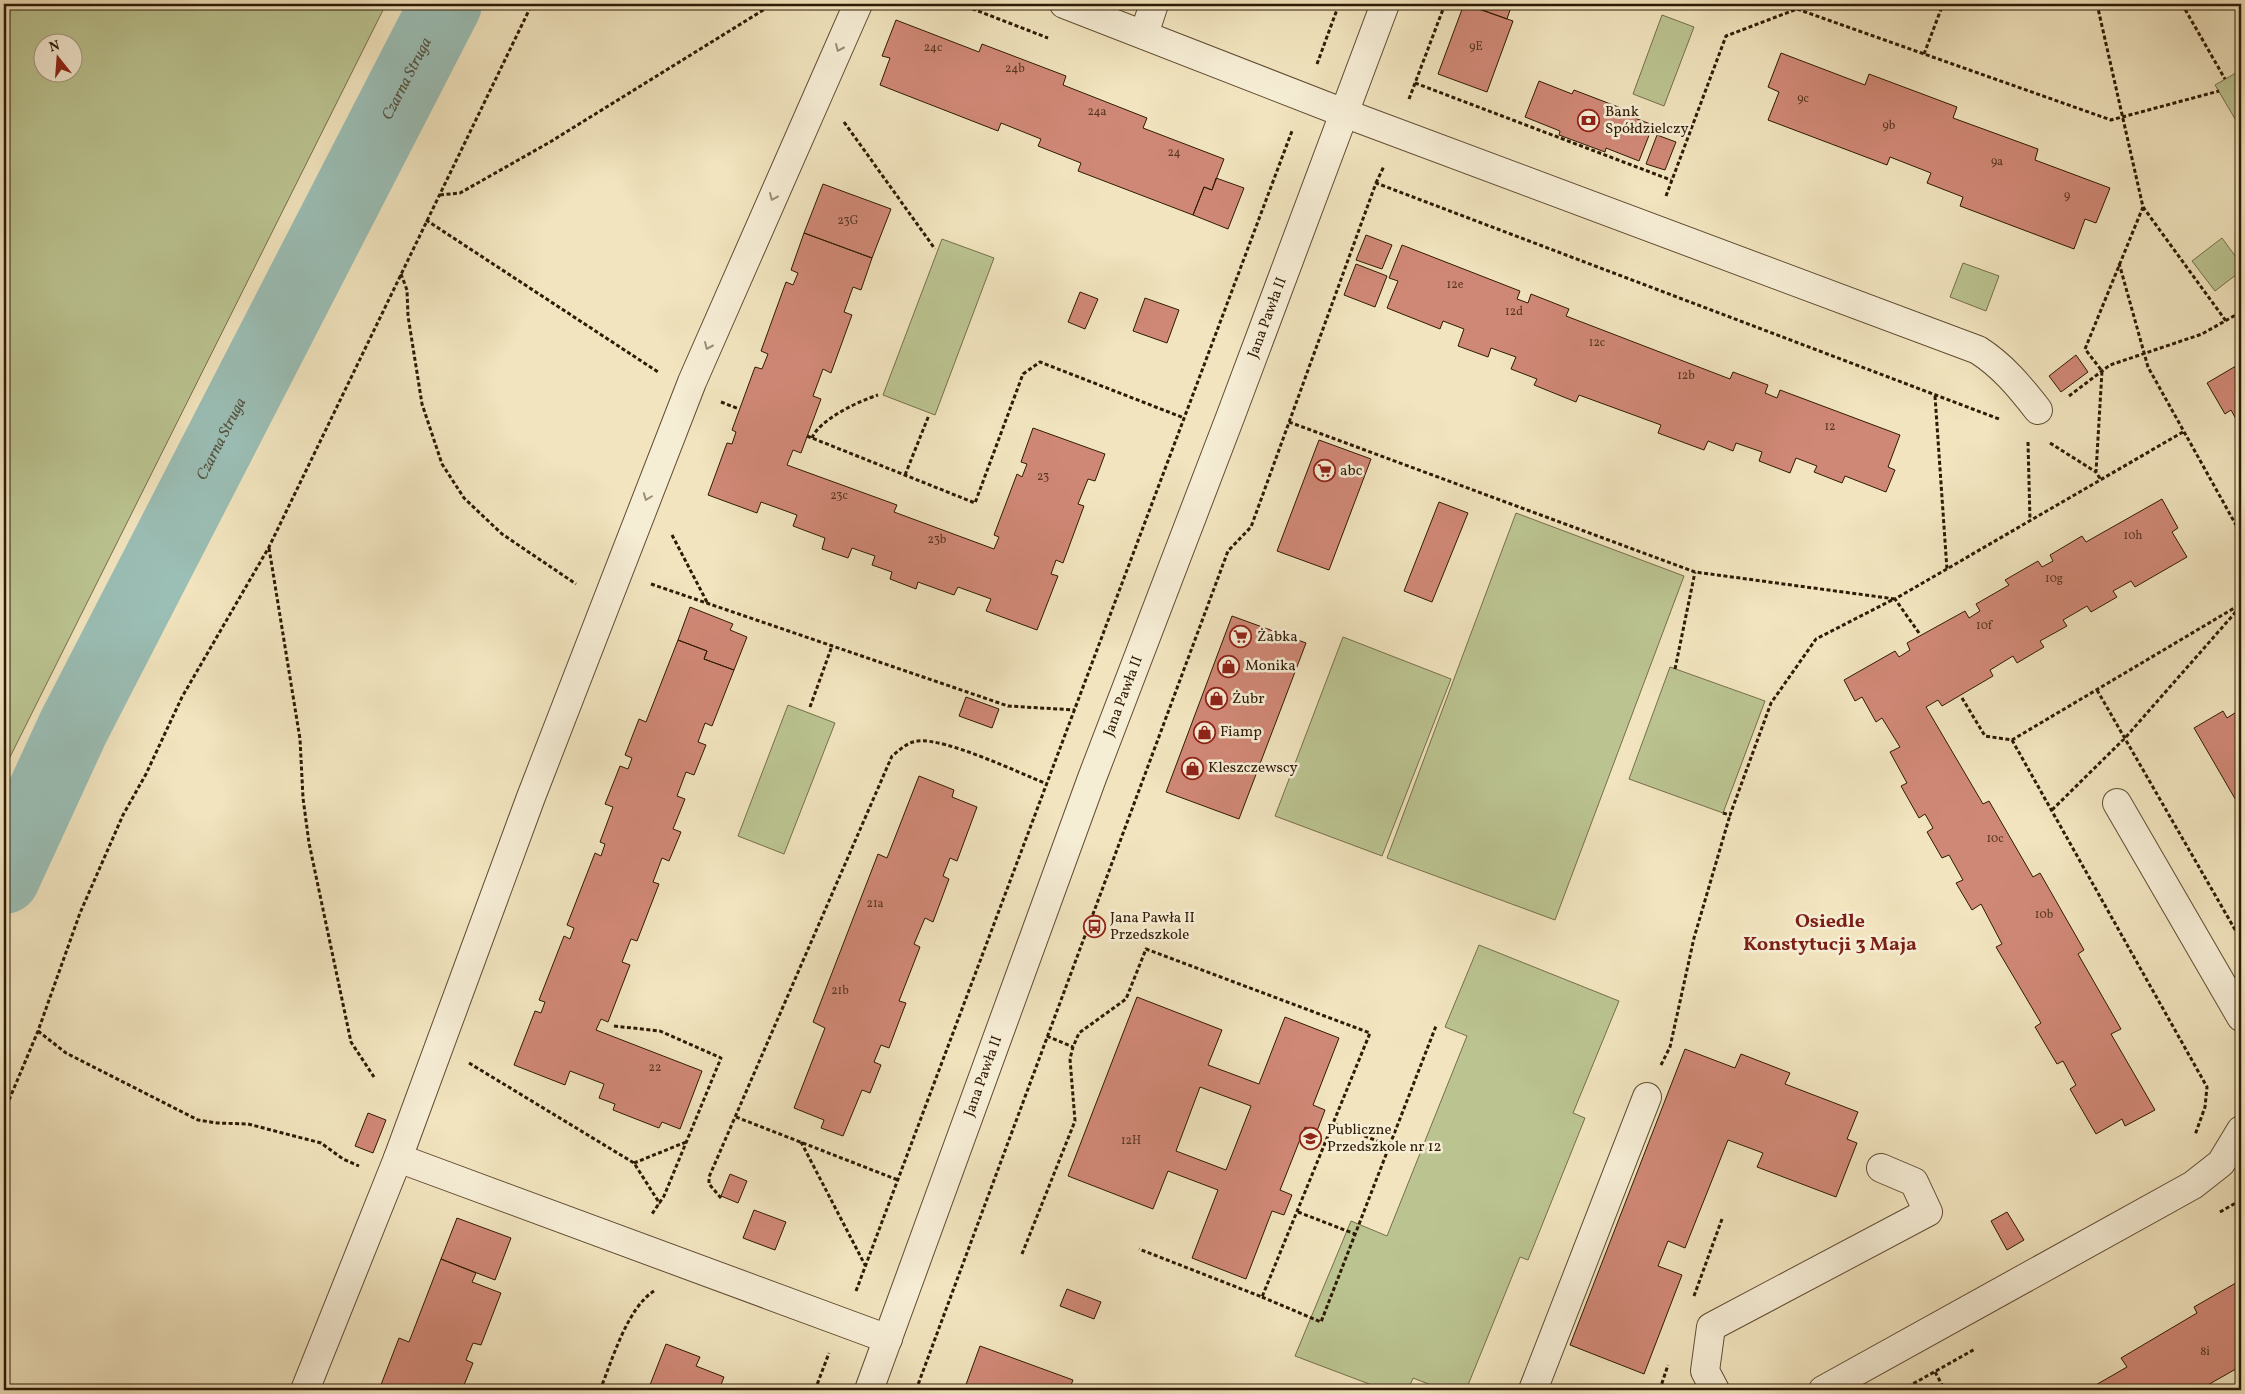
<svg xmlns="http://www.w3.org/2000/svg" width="2245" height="1394" font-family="Vollkorn,serif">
	<rect width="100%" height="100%" fill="#f1e4be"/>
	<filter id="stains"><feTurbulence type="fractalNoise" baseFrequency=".004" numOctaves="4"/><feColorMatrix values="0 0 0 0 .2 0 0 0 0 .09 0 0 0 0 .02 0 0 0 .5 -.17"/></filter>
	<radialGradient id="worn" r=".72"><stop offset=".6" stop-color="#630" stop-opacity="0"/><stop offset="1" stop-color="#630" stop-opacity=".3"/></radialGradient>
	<!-- green -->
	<path fill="#bbc491" stroke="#756f4a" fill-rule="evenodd" d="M 4,4 L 386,4 L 4,769 ZM 72,42 L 72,72 L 42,72 L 42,42 Z
		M 1662,15 L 1694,27 L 1664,106 L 1633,94 Z
		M 2241,70 L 2241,129 L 2215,85 Z
		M 2222,238 L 2241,264 L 2241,271 L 2215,291 L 2192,261 Z
		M 942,239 L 994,258 L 935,415 L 883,395 Z
		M 1963,263 L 1999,276 L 1986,311 L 1950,297 Z
		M 1516,513 L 1684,576 L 1555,920 L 1387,858 Z
		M 1343,637 L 1451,679 L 1382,856 L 1275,816 Z
		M 1670,667 L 1765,701 L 1723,813 L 1629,779 Z
		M 788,705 L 835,723 L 784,854 L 738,836 Z
		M 1479,945 L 1619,1001 L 1573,1113 L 1585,1118 L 1528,1260 L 1520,1257 L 1466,1390 L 1444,1390 L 1413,1378 L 1408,1390 L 1385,1390 L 1295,1356 L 1351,1221 L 1387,1236 L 1467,1036 L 1445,1027 Z"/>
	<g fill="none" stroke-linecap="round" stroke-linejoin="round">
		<!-- river -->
		<path stroke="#9bbeb5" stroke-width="72" id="s1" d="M 4,878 L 73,728 L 446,4"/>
	</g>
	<!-- building -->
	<path fill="#d08876" stroke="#2f1a04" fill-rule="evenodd" d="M 1464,4 L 1513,21 L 1487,92 L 1438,74 Z
		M 1466,4 L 1512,4 L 1507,19 Z
		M 896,20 L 979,52 L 982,44 L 1066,76 L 1063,85 L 1147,118 L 1143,128 L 1224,159 L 1212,190 L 1204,187 L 1193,215 L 1078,171 L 1081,163 L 1038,146 L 1041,139 L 1001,123 L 998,131 L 880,85 L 890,58 L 882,56 Z
		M 1781,53 L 1865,85 L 1869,74 L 1957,107 L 1953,118 L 2038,149 L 2035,160 L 2110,188 L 2096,223 L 2085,219 L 2074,249 L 1960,206 L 1963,197 L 1927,183 L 1931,173 L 1890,157 L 1887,165 L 1768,120 L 1779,92 L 1768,87 Z
		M 1539,81 L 1572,94 L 1574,90 L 1621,108 L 1619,112 L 1653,125 L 1639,161 L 1606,148 L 1605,152 L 1559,135 L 1560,131 L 1525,117 Z
		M 1657,135 L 1676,142 L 1665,170 L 1646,164 Z
		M 1216,178 L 1244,188 L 1228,229 L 1193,215 L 1204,187 L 1212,190 Z
		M 823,184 L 891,209 L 872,258 L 804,233 Z
		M 804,233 L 872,258 L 861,290 L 853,287 L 844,312 L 852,315 L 831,373 L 823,369 L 813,396 L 821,399 L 801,453 L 793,450 L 787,465 L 897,505 L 894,512 L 994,549 L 999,537 L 994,535 L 1017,474 L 1022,477 L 1027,464 L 1021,462 L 1033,428 L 1105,454 L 1095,481 L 1088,479 L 1078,504 L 1084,506 L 1063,563 L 1056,560 L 1051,574 L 1058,576 L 1037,630 L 986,611 L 991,599 L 958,587 L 954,595 L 918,582 L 916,589 L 890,579 L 892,572 L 872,565 L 875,556 L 852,548 L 848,558 L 822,549 L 825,538 L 793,526 L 797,515 L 761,502 L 757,513 L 708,495 L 727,443 L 732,444 L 736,432 L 732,430 L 755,367 L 762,369 L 768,354 L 761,351 L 786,282 L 793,285 L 798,273 L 791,270 Z
		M 1366,235 L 1392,245 L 1382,269 L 1356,260 Z
		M 1402,245 L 1520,291 L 1517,299 L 1528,303 L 1531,294 L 1569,309 L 1566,316 L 1730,379 L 1733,372 L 1768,385 L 1765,393 L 1777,398 L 1780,390 L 1900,435 L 1888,467 L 1895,470 L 1886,492 L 1845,476 L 1842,483 L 1814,472 L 1817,466 L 1796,458 L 1790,473 L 1759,461 L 1762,452 L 1736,443 L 1733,451 L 1708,441 L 1704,450 L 1658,433 L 1661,425 L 1579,395 L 1576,402 L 1534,385 L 1537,379 L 1511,369 L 1516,357 L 1491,348 L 1488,357 L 1458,346 L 1464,329 L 1443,321 L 1440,329 L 1387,308 L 1398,281 L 1389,278 Z
		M 1356,264 L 1387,276 L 1375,307 L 1344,295 Z
		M 1080,292 L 1098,299 L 1085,329 L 1068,322 Z
		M 1145,298 L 1179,310 L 1167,343 L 1133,331 Z
		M 2076,355 L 2088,372 L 2061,392 L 2049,376 Z
		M 2241,363 L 2241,428 L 2231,410 L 2225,414 L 2207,383 Z
		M 1319,440 L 1371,459 L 1329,570 L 1277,551 Z
		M 2162,499 L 2178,528 L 2172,532 L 2187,557 L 2135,587 L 2131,581 L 2113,591 L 2117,597 L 2091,612 L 2087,606 L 2063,620 L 2067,626 L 2040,641 L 2044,647 L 2017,663 L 2013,656 L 1990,670 L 1993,676 L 1942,706 L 1938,700 L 1926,707 L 1983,804 L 1989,801 L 2033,877 L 2040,873 L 2084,950 L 2078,954 L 2121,1029 L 2111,1034 L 2155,1110 L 2125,1126 L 2122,1119 L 2096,1134 L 2070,1089 L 2076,1085 L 2063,1061 L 2057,1064 L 2035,1027 L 2041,1023 L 1996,947 L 2002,944 L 1981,904 L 1972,910 L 1956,883 L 1963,880 L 1949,855 L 1942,858 L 1927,832 L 1933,828 L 1925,814 L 1919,818 L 1901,786 L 1907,783 L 1890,752 L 1900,747 L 1882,718 L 1876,722 L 1862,697 L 1855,701 L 1844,680 L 1895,651 L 1899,657 L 1910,650 L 1907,643 L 1965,611 L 1969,618 L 1980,611 L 1976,604 L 2009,585 L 2005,580 L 2038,561 L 2042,567 L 2053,561 L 2050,555 L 2082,536 L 2086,542 Z
		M 1439,502 L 1468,513 L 1432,602 L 1404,591 Z
		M 690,607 L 733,624 L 730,630 L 747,637 L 734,670 L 704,659 L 707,651 L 678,640 Z
		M 1232,616 L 1306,643 L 1239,819 L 1166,792 Z
		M 678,640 L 707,651 L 704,659 L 734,670 L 712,726 L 705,723 L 698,742 L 706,745 L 694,775 L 686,772 L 677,796 L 685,799 L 673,829 L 681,832 L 669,861 L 662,858 L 653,882 L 659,884 L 637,941 L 631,939 L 622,962 L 630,965 L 608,1022 L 601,1019 L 596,1030 L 702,1071 L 680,1129 L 662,1122 L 659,1128 L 613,1110 L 615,1104 L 599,1098 L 604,1084 L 570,1071 L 565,1085 L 514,1065 L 535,1011 L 541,1013 L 545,1002 L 539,1000 L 564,936 L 570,939 L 574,928 L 567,925 L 595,853 L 601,856 L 605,844 L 600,842 L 613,807 L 605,804 L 620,766 L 628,769 L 632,758 L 625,755 L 639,719 L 646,722 Z
		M 966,697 L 999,709 L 992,728 L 959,716 Z
		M 2241,709 L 2241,809 L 2194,728 L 2223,711 L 2227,718 Z
		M 919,776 L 954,790 L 952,797 L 977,807 L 957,861 L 950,858 L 943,876 L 949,879 L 933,922 L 925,918 L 914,944 L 920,947 L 899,1001 L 906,1003 L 889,1048 L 881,1045 L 874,1062 L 881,1065 L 870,1093 L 862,1090 L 843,1136 L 821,1128 L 824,1120 L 794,1108 L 825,1028 L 813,1022 L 878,854 L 887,858 Z
		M 1137,997 L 1222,1030 L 1208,1065 L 1259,1084 L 1285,1017 L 1339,1038 L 1313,1105 L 1325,1110 L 1317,1131 L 1305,1127 L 1280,1190 L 1292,1195 L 1284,1215 L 1272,1211 L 1246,1279 L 1192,1258 L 1218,1190 L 1168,1171 L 1153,1209 L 1068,1176 ZM 1200,1087 L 1251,1106 L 1226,1170 L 1176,1151 Z
		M 1685,1049 L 1735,1068 L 1741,1054 L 1790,1073 L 1785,1084 L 1858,1112 L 1847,1139 L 1857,1143 L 1836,1197 L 1757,1167 L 1763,1153 L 1728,1140 L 1685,1248 L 1668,1241 L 1658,1266 L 1682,1275 L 1644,1374 L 1570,1345 Z
		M 368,1113 L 386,1120 L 373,1153 L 355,1146 Z
		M 730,1174 L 747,1181 L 738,1203 L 721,1196 Z
		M 754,1210 L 786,1222 L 775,1250 L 743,1238 Z
		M 2007,1212 L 2024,1240 L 2007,1250 L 1991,1221 Z
		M 457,1218 L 511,1238 L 495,1280 L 441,1259 Z
		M 441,1259 L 476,1273 L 472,1282 L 501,1293 L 481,1345 L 473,1343 L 466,1360 L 473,1363 L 462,1390 L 379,1390 L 399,1338 L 409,1342 Z
		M 2241,1280 L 2241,1366 L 2199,1390 L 2087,1390 L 2127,1367 L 2121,1358 L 2197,1313 L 2194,1307 Z
		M 1067,1289 L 1101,1302 L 1094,1319 L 1060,1306 Z
		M 666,1344 L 700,1357 L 696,1366 L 724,1377 L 719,1390 L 648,1390 Z
		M 980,1346 L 1073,1380 L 1069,1390 L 964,1390 Z"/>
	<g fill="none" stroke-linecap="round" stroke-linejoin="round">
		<defs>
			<g id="minor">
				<path d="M 1064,4 L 1344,113 L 1978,350 C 2003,366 2020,387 2038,410"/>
				<path d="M 1144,34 L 1154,4"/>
				<path d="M 2117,803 L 2241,1017"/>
				<path d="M 398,1158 L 888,1339"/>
				<path d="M 305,1390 L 398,1158 L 531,797 L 692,382 L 858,4"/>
				<path id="s2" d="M 869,1390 L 1092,778 L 1231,415 L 1385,4"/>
				<path d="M 1533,1390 L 1647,1097"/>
				<path d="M 1715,1390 L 1705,1371 L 1711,1327 L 1928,1212 L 1914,1182 L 1881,1168"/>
				<path d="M 1823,1390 L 2193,1185 L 2221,1163 L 2241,1130"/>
			</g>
		</defs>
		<!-- minor casing -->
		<use href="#minor" stroke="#604c32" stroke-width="30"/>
		<!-- path -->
		<path stroke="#2f1a04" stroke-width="3" stroke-dasharray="4 2.5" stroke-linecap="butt" d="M 811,4 L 820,7
			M 960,4 L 1048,38
			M 2097,4 L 2143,207 L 2085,349 L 2102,371 L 2096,472 L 2101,480
			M 2182,4 L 2225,79
			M 1924,54 L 1943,4
			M 1317,64 L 1339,4
			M 1415,83 L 1671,180
			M 1409,99 L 1445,4
			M 844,122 L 935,249
			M 1376,183 L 1384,166
			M 440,195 L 460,193 L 550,142 L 773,4
			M 1666,196 L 1726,36 L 1797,9 L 2111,120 L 2219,91
			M 2143,207 L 2226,321
			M 426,220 L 658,372
			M 2119,263 L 2148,367 L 2241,534
			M 401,274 L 407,290 L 408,316 L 422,404 L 442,464 L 464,498 L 502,534 L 576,584
			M 1935,396 L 1947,570
			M 2069,396 L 2110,365 L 2202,334 L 2241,312
			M 721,402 L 739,409
			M 1289,422 L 1695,572 L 1895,599
			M 807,436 L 975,503 L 1023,374 L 1040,362 L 1184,418
			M 812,438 C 820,419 859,401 878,395
			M 2028,442 L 2030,521
			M 2050,443 L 2096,472
			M 905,475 L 929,415
			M 672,535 L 708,604
			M 269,548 L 300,739 L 303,798 L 309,843 L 351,1042 L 374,1077
			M 651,584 L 1008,706 L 1075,710
			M 1919,633 L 1895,599 L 2183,432
			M 1675,669 L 1695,572
			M 2097,690 L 2241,940
			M 1962,698 L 1985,736 L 2012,740 L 2241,604
			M 810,707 L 832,646
			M 2012,740 L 2207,1087 L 2205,1107 L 2195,1135
			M 2052,810 L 2125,738 L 2241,606
			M 1723,813 L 1730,815 L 1771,703 L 1816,639 L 1894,599
			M 614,1026 L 660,1031 L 721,1058 L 664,1196 L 652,1214
			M 38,1031 L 66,1053 L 198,1120 L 217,1123 L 248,1124 L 321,1143 L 343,1159 L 359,1166
			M 1047,1036 L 1073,1047
			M 469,1063 L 634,1163 L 660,1204
			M 1661,1065 L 1670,1047 L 1694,938 L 1730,815
			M 4,1112 L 38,1031 L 80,913 L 123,815 L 146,774 L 182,697 L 269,547 L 532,4
			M 736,1117 L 898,1180
			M 1334,1124 L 1390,1146
			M 801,1142 L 865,1265
			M 634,1163 L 686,1142
			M 721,1198 L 709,1184 L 709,1177 L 892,756 C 900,750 907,742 918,741 C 946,738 1017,772 1047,784
			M 1298,1212 L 1355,1234
			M 2220,1212 L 2241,1200
			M 1022,1254 L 1075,1121 L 1070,1059 L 1073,1047 L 1079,1033 L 1126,999 L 1146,949 L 1370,1033 L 1262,1297 L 1139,1249
			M 856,1291 L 1292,131
			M 1694,1296 L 1722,1219
			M 1262,1297 L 1321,1322 L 1436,1026
			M 1935,1372 L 1945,1390
			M 600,1390 C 612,1361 627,1308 654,1291
			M 815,1390 L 829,1353
			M 916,1390 L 1228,551 L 1251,527 L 1376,183 L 1999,419
			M 1662,1390 L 1661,1386 L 1668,1365
			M 1902,1390 L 1975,1349"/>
		<!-- minor -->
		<use href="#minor" stroke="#f6edd5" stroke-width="28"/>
	</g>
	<!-- one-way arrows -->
	<defs><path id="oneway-chevron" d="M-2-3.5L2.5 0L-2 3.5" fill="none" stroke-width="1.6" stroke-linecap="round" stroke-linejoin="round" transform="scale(1.25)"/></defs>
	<g stroke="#9c8e77">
		<use href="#oneway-chevron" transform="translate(839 48) rotate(114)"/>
		<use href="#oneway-chevron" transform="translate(773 197) rotate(114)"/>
		<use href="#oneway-chevron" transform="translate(708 346) rotate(114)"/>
		<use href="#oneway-chevron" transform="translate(647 497) rotate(111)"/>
	</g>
	<!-- icons -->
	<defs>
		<symbol id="bank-ring" viewBox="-11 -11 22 22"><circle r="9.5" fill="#f6edd5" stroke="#8f2418" stroke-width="1.5"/><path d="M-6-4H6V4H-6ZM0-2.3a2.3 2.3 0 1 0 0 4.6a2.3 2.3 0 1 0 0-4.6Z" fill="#8f2418"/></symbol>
		<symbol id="supermarket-ring" viewBox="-11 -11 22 22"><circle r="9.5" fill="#f6edd5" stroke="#8f2418" stroke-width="1.5"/><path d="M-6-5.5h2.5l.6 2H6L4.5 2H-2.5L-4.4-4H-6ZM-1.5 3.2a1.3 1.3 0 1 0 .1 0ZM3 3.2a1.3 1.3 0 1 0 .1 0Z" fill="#8f2418"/></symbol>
		<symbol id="shop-ring" viewBox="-11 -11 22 22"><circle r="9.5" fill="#f6edd5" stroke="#8f2418" stroke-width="1.5"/><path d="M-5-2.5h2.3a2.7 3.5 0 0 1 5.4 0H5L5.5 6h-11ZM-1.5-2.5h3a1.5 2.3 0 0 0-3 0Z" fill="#8f2418"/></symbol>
		<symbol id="bus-ring" viewBox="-11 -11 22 22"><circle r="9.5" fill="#f6edd5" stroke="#8f2418" stroke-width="1.5"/><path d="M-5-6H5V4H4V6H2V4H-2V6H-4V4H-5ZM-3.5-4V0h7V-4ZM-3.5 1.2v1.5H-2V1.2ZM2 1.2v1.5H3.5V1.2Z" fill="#8f2418"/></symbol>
		<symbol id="school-ring" viewBox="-11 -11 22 22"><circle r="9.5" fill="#f6edd5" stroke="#8f2418" stroke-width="1.5"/><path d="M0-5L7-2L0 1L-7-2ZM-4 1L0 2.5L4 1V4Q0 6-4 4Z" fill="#8f2418"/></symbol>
	</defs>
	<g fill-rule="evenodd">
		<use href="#bank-ring" x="1576" y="108" width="25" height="25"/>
		<use href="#supermarket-ring" x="1312" y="458" width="25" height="25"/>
		<use href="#supermarket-ring" x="1228" y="624" width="25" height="25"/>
		<use href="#shop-ring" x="1216" y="654" width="25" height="25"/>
		<use href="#shop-ring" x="1204" y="686" width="25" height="25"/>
		<use href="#shop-ring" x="1192" y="720" width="25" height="25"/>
		<use href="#shop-ring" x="1180" y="756" width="25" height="25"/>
		<use href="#bus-ring" x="1082" y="914" width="25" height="25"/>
		<use href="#school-ring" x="1298" y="1126" width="25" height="25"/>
	</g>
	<g text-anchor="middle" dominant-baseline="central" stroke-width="5" stroke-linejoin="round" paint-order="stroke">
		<!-- number labels -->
		<g font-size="12" fill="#573620">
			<text x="1476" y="47">9E</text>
			<text x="933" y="48">24c</text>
			<text x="1015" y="69">24b</text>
			<text x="1803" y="99">9c</text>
			<text x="1097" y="112">24a</text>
			<text x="1889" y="126">9b</text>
			<text x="1174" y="153">24</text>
			<text x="1997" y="162">9a</text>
			<text x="2067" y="196">9</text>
			<text x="848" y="221">23G</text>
			<text x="1455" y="285">12e</text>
			<text x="1514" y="312">12d</text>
			<text x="1597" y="343">12c</text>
			<text x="1686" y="376">12b</text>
			<text x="1830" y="427">12</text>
			<text x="1043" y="477">23</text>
			<text x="839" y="496">23c</text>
			<text x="2133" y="536">10h</text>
			<text x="937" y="540">23b</text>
			<text x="2054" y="579">10g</text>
			<text x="1984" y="626">10f</text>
			<text x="1995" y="839">10c</text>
			<text x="875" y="904">21a</text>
			<text x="2044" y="915">10b</text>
			<text x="840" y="991">21b</text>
			<text x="655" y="1068">22</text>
			<text x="1131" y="1141">12H</text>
			<text x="2205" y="1352">8i</text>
		</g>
		<!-- poi labels -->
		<g font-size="15" fill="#2f1a04" stroke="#f6edd5" text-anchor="start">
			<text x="1605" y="112">Bank<tspan x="1605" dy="17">Spółdzielczy</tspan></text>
			<text x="1340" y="471">abc</text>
			<text x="1257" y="637">Żabka</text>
			<text x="1245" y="666">Monika</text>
			<text x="1232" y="699">Żubr</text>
			<text x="1220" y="732">Fiamp</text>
			<text x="1208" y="768">Kleszczewscy</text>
			<text x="1110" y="918">Jana Pawła II<tspan x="1110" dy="17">Przedszkole</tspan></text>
			<text x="1327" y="1130">Publiczne<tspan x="1327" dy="17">Przedszkole nr 12</tspan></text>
		</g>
		<!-- street labels -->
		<g font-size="15" fill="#2f1a04" stroke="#f6edd5">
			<text stroke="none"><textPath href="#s2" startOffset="1144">Jana Pawła II</textPath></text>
			<text stroke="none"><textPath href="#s2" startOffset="739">Jana Pawła II</textPath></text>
			<text stroke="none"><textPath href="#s2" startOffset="334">Jana Pawła II</textPath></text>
		</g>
		<!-- water labels -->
		<g font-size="16" font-style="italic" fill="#555342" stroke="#f6edd5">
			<text stroke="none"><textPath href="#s1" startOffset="895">Czarna Struga</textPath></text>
			<text stroke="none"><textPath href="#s1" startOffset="490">Czarna Struga</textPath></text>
		</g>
		<!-- district labels -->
		<g font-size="20" font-weight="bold" fill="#7a1f14" stroke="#f6edd5">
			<text x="1830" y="922">Osiedle<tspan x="1830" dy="23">Konstytucji 3 Maja</tspan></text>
		</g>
	</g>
	<!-- margin -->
	<rect width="2245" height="1394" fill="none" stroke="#f1e4be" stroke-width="20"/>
	<rect x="5" y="5" width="2235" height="1384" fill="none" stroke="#2f1a04" stroke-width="2.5"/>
	<rect x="10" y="10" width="2225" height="1374" fill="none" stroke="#2f1a04"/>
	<!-- north arrow -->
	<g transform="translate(58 58) rotate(343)"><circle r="24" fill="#f6edd5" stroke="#a69981"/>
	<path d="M0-4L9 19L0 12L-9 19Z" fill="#8f2418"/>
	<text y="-8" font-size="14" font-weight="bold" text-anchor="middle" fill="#2f1a04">N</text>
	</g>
	<rect width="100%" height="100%" filter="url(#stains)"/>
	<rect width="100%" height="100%" fill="url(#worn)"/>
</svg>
